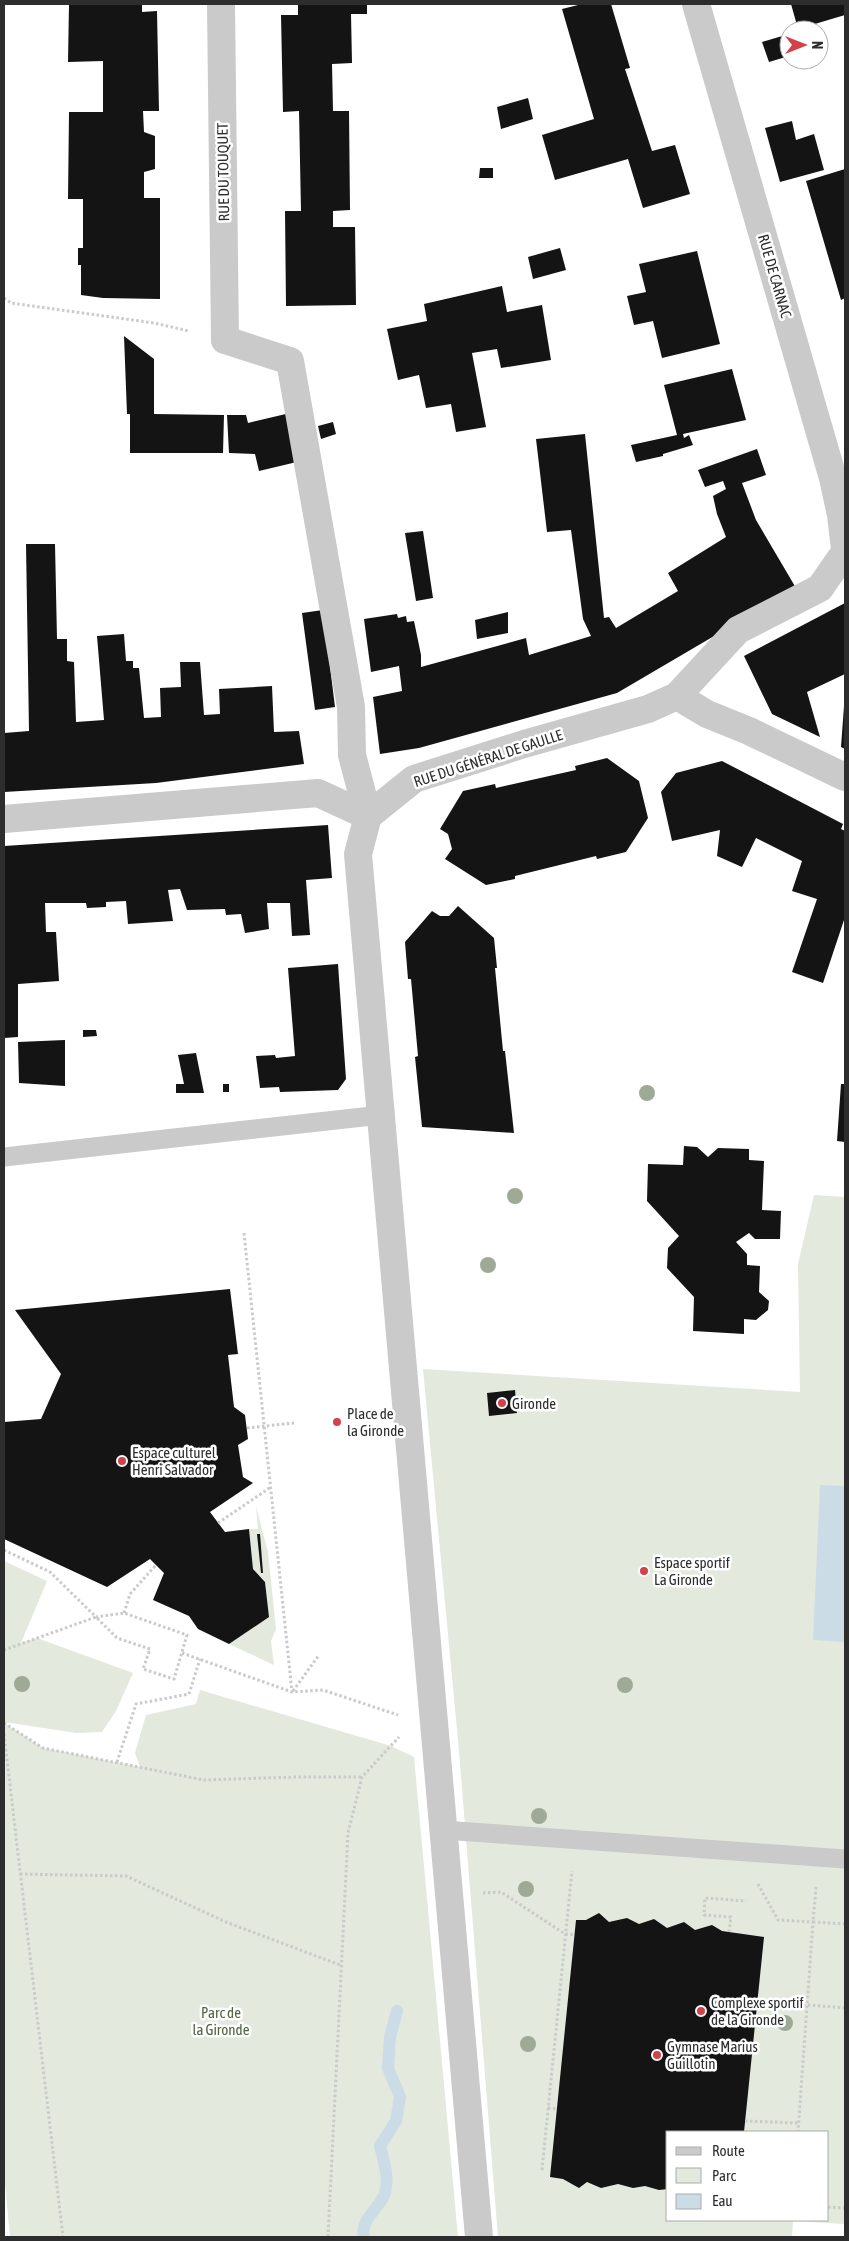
<svg xmlns="http://www.w3.org/2000/svg" width="849" height="2241" font-family="'Asap Condensed',sans-serif">
	<rect width="100%" height="100%" fill="#fff"/>
	<!-- green -->
	<path fill="#e3e9dd" fill-rule="evenodd" d="M 814,1195 L 845,1197 L 845,2224 L 793,2221 L 792,2237 L 498,2237 L 459,1751 L 423,1369 L 800,1392 L 798,1264 ZM 668,2132 L 828,2132 L 828,2220 L 668,2220 Z
		M 256,1506 L 268,1552 L 276,1629 L 271,1641 L 274,1665 L 229,1644 L 269,1617 L 265,1581 L 253,1569 L 249,1529 L 258,1529 Z
		M 4,1561 L 47,1581 L 21,1643 L 37,1638 L 133,1673 L 116,1711 L 102,1732 L 76,1733 L 4,1722 Z
		M 200,1690 L 391,1746 L 414,1757 L 458,2237 L 10,2237 L 4,2173 L 4,1723 L 43,1748 L 140,1767 L 135,1753 L 146,1715 L 196,1704 Z"/>
	<!-- water -->
	<path fill="#cbdce7" d="M 820,1485 L 845,1486 L 845,1642 L 813,1640 Z"/>
	<g fill="none" stroke-linecap="round" stroke-linejoin="round">
		<!-- stream -->
		<path stroke="#cbdce7" stroke-width="12" d="M 364,2237 C 359,2220 381,2207 385,2193 C 389,2176 384,2162 380,2146 L 396,2121 L 400,2097 L 388,2068 L 390,2037 L 397,2011"/>
	</g>
	<!-- building -->
	<path fill="#141414" d="M 69,4 L 142,4 L 142,12 L 157,11 L 159,111 L 143,111 L 144,132 L 155,136 L 155,169 L 144,172 L 144,198 L 160,198 L 160,299 L 103,298 L 81,295 L 81,265 L 78,265 L 78,248 L 83,248 L 83,199 L 68,199 L 69,112 L 103,112 L 103,61 L 68,62 Z
		M 298,4 L 367,4 L 367,14 L 351,14 L 352,63 L 332,64 L 333,111 L 349,111 L 350,210 L 333,211 L 333,227 L 355,227 L 356,305 L 286,306 L 285,211 L 301,211 L 299,111 L 283,112 L 281,15 L 298,15 Z
		M 582,4 L 611,4 L 630,68 L 625,69 L 652,151 L 675,145 L 690,194 L 643,208 L 628,159 L 555,180 L 542,135 L 594,119 L 562,9 Z
		M 791,4 L 845,4 L 845,15 L 798,29 Z
		M 789,34 L 789,56 L 769,62 L 762,42 Z
		M 528,98 L 533,119 L 501,129 L 497,107 Z
		M 792,121 L 796,140 L 814,134 L 824,170 L 780,182 L 765,128 Z
		M 480,168 L 493,168 L 493,178 L 479,178 Z
		M 845,169 L 845,298 L 841,300 L 806,181 Z
		M 560,248 L 566,270 L 533,279 L 528,257 Z
		M 697,251 L 720,344 L 662,358 L 653,321 L 634,325 L 627,296 L 646,292 L 639,264 Z
		M 502,286 L 507,312 L 542,305 L 551,360 L 501,368 L 497,349 L 472,353 L 486,427 L 456,432 L 451,404 L 426,408 L 419,375 L 398,380 L 387,329 L 427,321 L 424,304 Z
		M 124,336 L 154,359 L 154,414 L 224,415 L 223,453 L 130,453 L 130,414 L 127,414 Z
		M 732,369 L 746,420 L 683,434 L 684,438 L 689,435 L 693,445 L 663,454 L 663,456 L 636,462 L 631,445 L 677,435 L 664,385 Z
		M 290,413 L 301,461 L 259,471 L 255,454 L 229,453 L 227,415 L 246,415 L 248,423 Z
		M 333,422 L 336,434 L 321,439 L 318,426 Z
		M 585,434 L 604,618 L 609,617 L 616,628 L 678,591 L 668,573 L 726,537 L 717,514 L 713,496 L 726,489 L 723,481 L 705,487 L 698,470 L 757,449 L 766,475 L 742,483 L 756,520 L 796,588 L 617,693 L 419,748 L 380,754 L 373,697 L 402,691 L 399,666 L 371,672 L 364,619 L 397,614 L 398,618 L 406,616 L 407,622 L 414,621 L 421,655 L 421,667 L 526,638 L 529,655 L 591,636 L 583,619 L 571,530 L 547,532 L 536,439 Z
		M 423,531 L 433,598 L 416,601 L 405,533 Z
		M 26,544 L 55,544 L 57,639 L 67,639 L 67,661 L 74,662 L 76,722 L 104,720 L 97,636 L 124,634 L 126,661 L 133,661 L 133,668 L 139,668 L 144,718 L 161,717 L 160,688 L 181,687 L 180,662 L 200,662 L 204,715 L 220,714 L 219,689 L 272,686 L 274,732 L 299,731 L 304,764 L 156,783 L 4,792 L 4,733 L 29,731 Z
		M 845,603 L 845,674 L 807,692 L 820,737 L 772,714 L 744,656 Z
		M 323,610 L 335,707 L 315,710 L 302,613 Z
		M 508,612 L 508,633 L 477,639 L 475,620 Z
		M 844,706 L 845,706 L 845,749 L 841,747 Z
		M 607,758 L 639,781 L 648,818 L 626,852 L 597,859 L 596,856 L 515,876 L 515,879 L 486,885 L 445,859 L 452,849 L 448,834 L 440,829 L 463,791 L 495,784 L 496,788 L 576,770 L 575,766 Z
		M 722,761 L 843,824 L 841,829 L 845,831 L 845,917 L 823,983 L 792,972 L 817,899 L 792,891 L 802,861 L 756,838 L 742,867 L 717,856 L 720,830 L 672,841 L 661,792 L 676,773 Z
		M 328,825 L 332,878 L 306,880 L 310,935 L 292,936 L 290,903 L 267,903 L 269,929 L 245,933 L 241,914 L 226,915 L 225,909 L 187,910 L 180,889 L 168,890 L 173,921 L 128,924 L 126,901 L 106,902 L 106,907 L 87,908 L 86,903 L 45,903 L 46,932 L 56,932 L 59,981 L 18,984 L 18,1037 L 4,1038 L 4,846 Z
		M 458,906 L 494,938 L 497,968 L 495,968 L 503,1051 L 505,1051 L 514,1133 L 422,1127 L 415,1057 L 418,1056 L 411,979 L 408,979 L 405,942 L 432,911 L 440,916 L 449,916 Z
		M 338,964 L 346,1079 L 338,1090 L 280,1092 L 279,1087 L 260,1088 L 256,1056 L 275,1055 L 276,1058 L 295,1056 L 288,968 Z
		M 83,1030 L 96,1030 L 97,1036 L 83,1037 Z
		M 65,1040 L 65,1086 L 19,1083 L 18,1042 Z
		M 196,1053 L 204,1093 L 176,1093 L 176,1084 L 184,1084 L 178,1055 Z
		M 223,1084 L 229,1084 L 229,1092 L 223,1092 Z
		M 841,1084 L 845,1084 L 845,1142 L 837,1141 Z
		M 684,1146 L 697,1147 L 708,1157 L 718,1148 L 749,1149 L 749,1160 L 764,1161 L 762,1210 L 781,1211 L 780,1239 L 755,1239 L 749,1233 L 736,1242 L 747,1254 L 747,1265 L 760,1266 L 759,1292 L 769,1301 L 768,1310 L 756,1320 L 744,1319 L 744,1334 L 693,1331 L 694,1297 L 667,1268 L 668,1248 L 679,1236 L 647,1201 L 648,1164 L 683,1165 Z
		M 230,1289 L 238,1354 L 228,1355 L 234,1407 L 245,1415 L 248,1439 L 238,1445 L 243,1477 L 253,1483 L 210,1512 L 225,1532 L 249,1529 L 253,1569 L 265,1582 L 269,1617 L 229,1644 L 198,1629 L 189,1616 L 153,1600 L 164,1573 L 150,1559 L 107,1587 L 4,1539 L 4,1422 L 41,1419 L 61,1374 L 15,1310 Z
		M 515,1390 L 517,1413 L 489,1416 L 487,1393 Z
		M 257,1534 L 260,1534 L 263,1573 L 261,1573 Z
		M 599,1913 L 609,1922 L 627,1918 L 639,1924 L 654,1919 L 667,1928 L 684,1922 L 695,1930 L 712,1925 L 722,1931 L 764,1937 L 744,2132 L 668,2132 L 668,2189 L 659,2190 L 645,2186 L 633,2188 L 618,2184 L 601,2188 L 587,2182 L 579,2188 L 563,2179 L 550,2177 L 576,1920 L 586,1920 Z"/>
	<g fill="none" stroke-linecap="round" stroke-linejoin="round">
		<!-- path -->
		<path stroke="#cacaca" stroke-width="3" stroke-dasharray="2.5 2.5" stroke-linecap="butt" d="M 4,298 L 11,303 L 154,323 L 189,331
			M 244,1233 L 292,1692
			M 247,1428 L 294,1423
			M 218,1523 L 271,1487
			M 4,1550 L 50,1572 L 96,1617 L 124,1613 L 187,1635 L 174,1679 L 143,1669 L 150,1649 L 117,1638 L 96,1617 L 4,1650
			M 124,1613 L 130,1594 L 156,1565
			M 182,1653 L 292,1692 L 323,1690 L 398,1715
			M 293,1691 L 319,1655
			M 4,1723 L 43,1748 L 204,1780 L 295,1777 L 362,1777
			M 4,1734 L 63,2237
			M 117,1762 L 136,1704 L 189,1694 L 200,1659
			M 20,1874 L 126,1876 L 226,1922 L 340,1965
			M 758,1884 L 778,1920 L 813,1922 L 798,2132
			M 816,1887 L 813,1922 L 845,1924
			M 483,1893 L 501,1892 L 565,1934 L 575,1935
			M 729,1932 L 731,1917 L 704,1915 L 705,1898 L 746,1901
			M 758,2001 L 845,2008
			M 548,2108 L 558,2109
			M 745,2121 L 799,2123
			M 542,2170 L 572,1871
			M 828,2207 L 845,2208
			M 328,2237 L 348,1833 L 362,1777 L 399,1737"/>
		<!-- service -->
		<path stroke="#cacaca" stroke-width="19" d="M 4,1157 L 381,1115
			M 443,1830 L 845,1859"/>
		<!-- pedestrian -->
		<path stroke="#cacaca" stroke-width="28" d="M 225,340 L 290,361 L 351,707 L 352,755 L 368,816"/>
		<!-- minor -->
		<path stroke="#cacaca" stroke-width="28" d="M 221,4 L 225,340
			M 696,4 L 833,478 L 841,515 L 845,549
			M 677,696 L 707,714 L 749,731 L 845,777
			M 368,816 L 358,854 L 479,2237
			M 368,816 L 414,779 L 524,744 L 648,709 L 677,696 L 738,630 L 820,588 L 845,552
			M 4,819 L 318,793 L 368,816"/>
	</g>
	<!-- trees -->
	<g fill="#9faa96">
		<circle cx="647" cy="1093" r="8"/>
		<circle cx="515" cy="1196" r="8"/>
		<circle cx="488" cy="1265" r="8"/>
		<circle cx="22" cy="1684" r="8"/>
		<circle cx="625" cy="1685" r="8"/>
		<circle cx="539" cy="1816" r="8"/>
		<circle cx="526" cy="1889" r="8"/>
		<circle cx="785" cy="2023" r="8"/>
		<circle cx="528" cy="2044" r="8"/>
	</g>
	<!-- markers -->
	<g fill="#d2424a" stroke="#fff" stroke-width="2">
		<circle cx="502" cy="1403" r="5"/>
		<circle cx="337" cy="1422" r="5"/>
		<circle cx="122" cy="1461" r="5"/>
		<circle cx="644" cy="1571" r="5"/>
		<circle cx="701" cy="2011" r="5"/>
		<circle cx="657" cy="2055" r="5"/>
	</g>
	<g text-anchor="middle" dominant-baseline="central" stroke-width="5" stroke-linejoin="round" paint-order="stroke">
		<!-- street labels -->
		<g font-size="15" fill="#2d2d2d" stroke="#fff">
			<text transform="translate(223 172) rotate(-91)">RUE DU TOUQUET</text>
			<text transform="translate(775 276) rotate(74)">RUE DE CARNAC</text>
			<text transform="translate(488 758) rotate(-18)">RUE DU GÉNÉRAL DE GAULLE</text>
		</g>
		<!-- poi labels -->
		<g font-size="15" fill="#2d2d2d" stroke="#fff" text-anchor="start">
			<text x="512" y="1403">Gironde</text>
			<text x="347" y="1413">Place de<tspan x="347" dy="17">la Gironde</tspan></text>
			<text x="132" y="1452">Espace culturel<tspan x="132" dy="17">Henri Salvador</tspan></text>
			<text x="654" y="1562">Espace sportif<tspan x="654" dy="17">La Gironde</tspan></text>
			<text x="711" y="2002">Complexe sportif<tspan x="711" dy="17">de la Gironde</tspan></text>
			<text x="667" y="2046">Gymnase Marius<tspan x="667" dy="17">Guillotin</tspan></text>
		</g>
		<!-- park labels -->
		<g font-size="15" fill="#506440" stroke="#fff">
			<text x="221" y="2012">Parc de<tspan x="221" dy="17">la Gironde</tspan></text>
		</g>
	</g>
	<!-- border -->
	<rect width="849" height="2241" fill="none" stroke="#2d2d2d" stroke-width="10"/>
	<!-- legend -->
	<rect x="666" y="2131" width="162" height="90" fill="#ffffff" stroke="#ababab"/>
	<rect x="676" y="2147" width="25" height="8" fill="#cacaca" stroke="#ababab"/>
	<text x="712" y="2156" font-size="15" fill="#2d2d2d">Route</text>
	<rect x="676" y="2168" width="25" height="15" fill="#e3e9dd" stroke="#ababab"/>
	<text x="712" y="2181" font-size="15" fill="#2d2d2d">Parc</text>
	<rect x="676" y="2194" width="25" height="15" fill="#cbdce7" stroke="#ababab"/>
	<text x="712" y="2206" font-size="15" fill="#2d2d2d">Eau</text>
	<!-- north arrow -->
	<g transform="translate(804 45) rotate(90)"><circle r="24" fill="#ffffff" stroke="#ababab"/>
	<path d="M0-4L9 19L0 12L-9 19Z" fill="#d2424a"/>
	<text y="-8" font-size="14" font-weight="bold" text-anchor="middle" fill="#2d2d2d">N</text>
	</g>
</svg>
